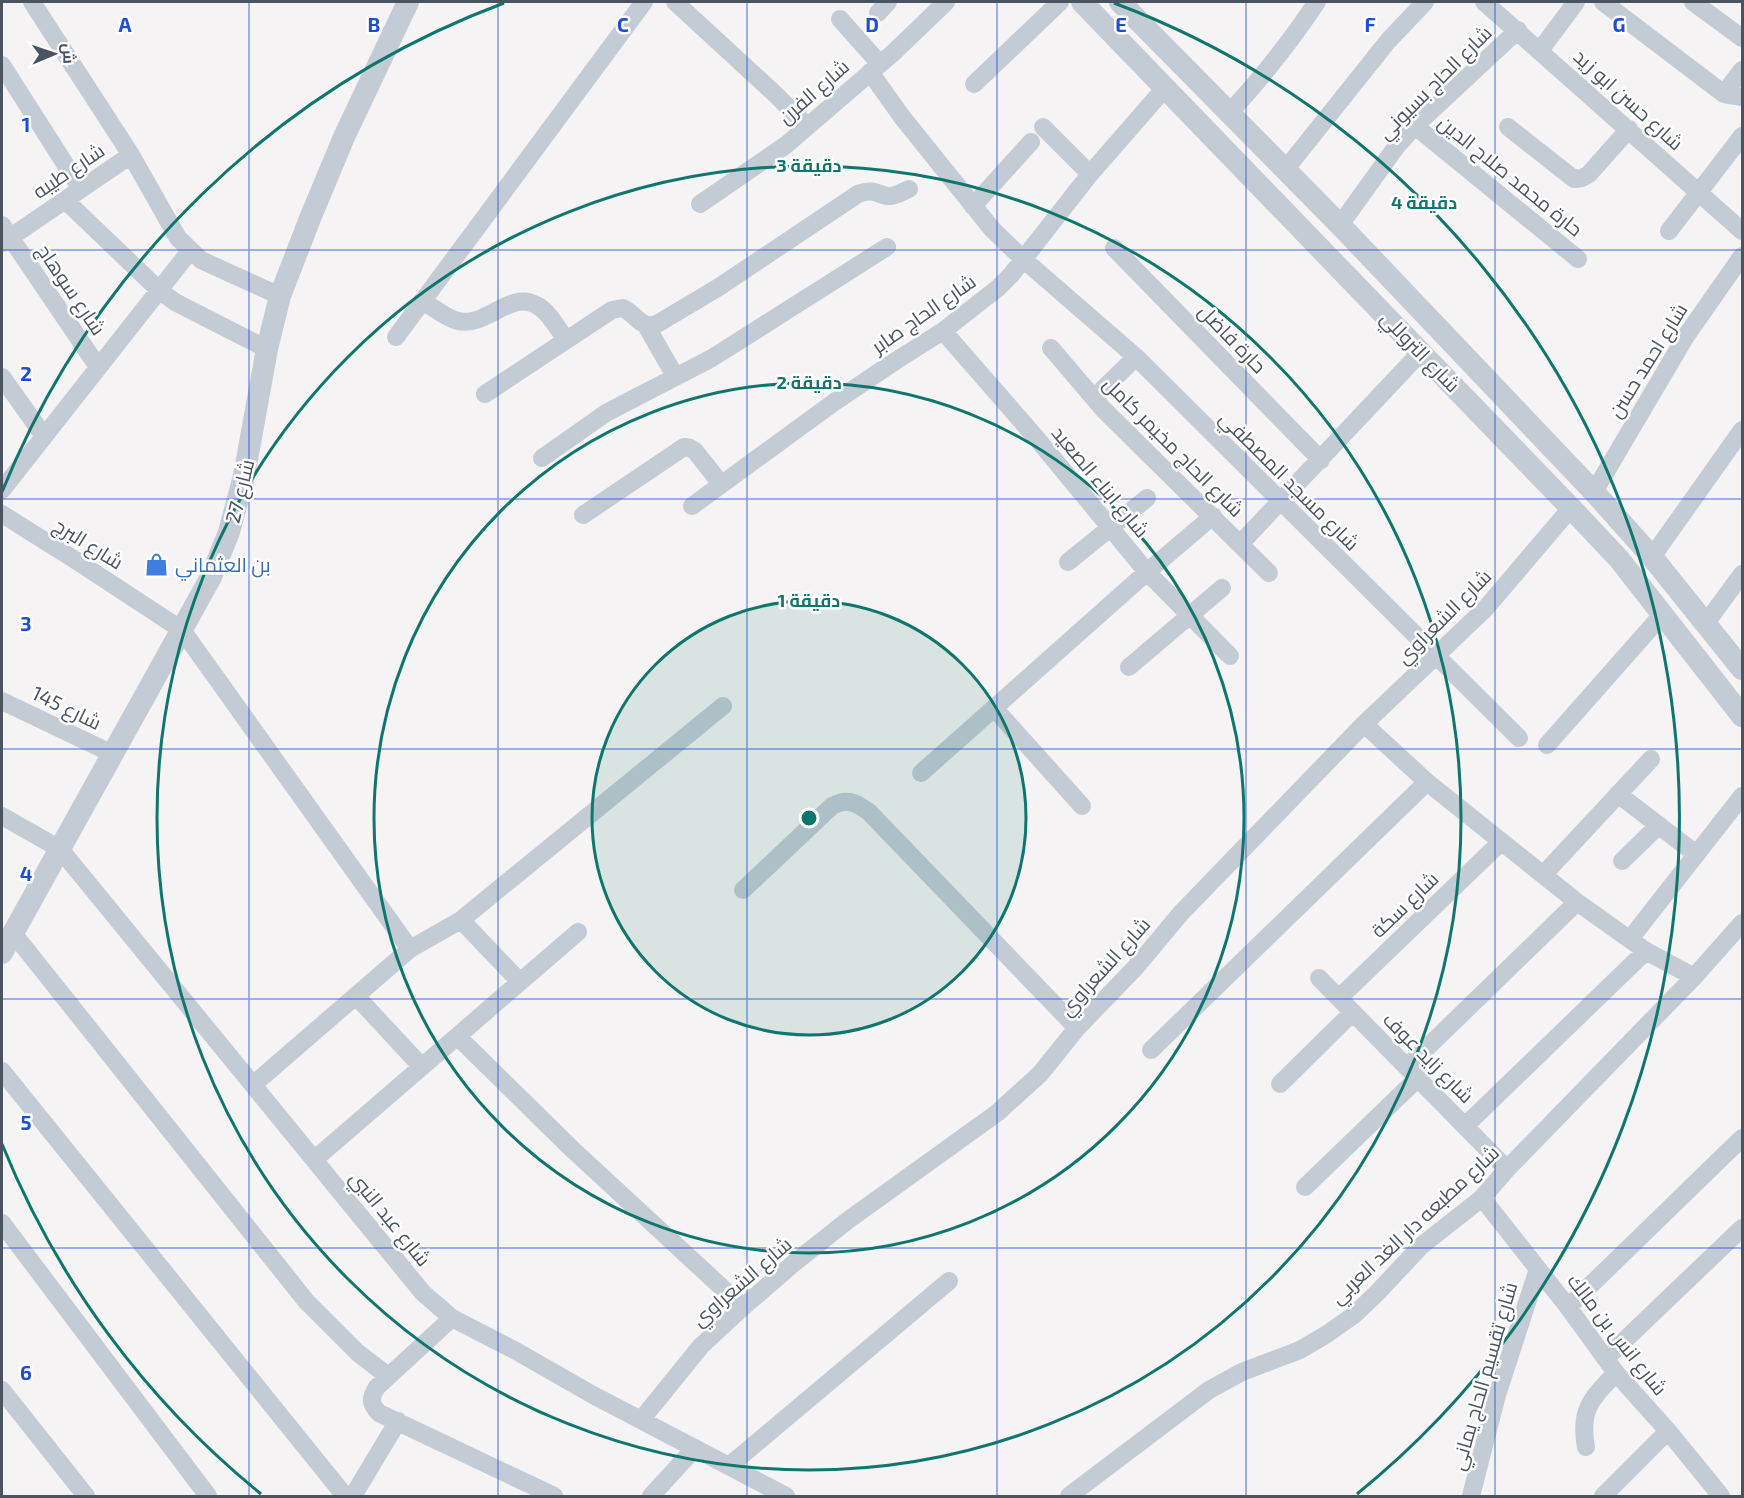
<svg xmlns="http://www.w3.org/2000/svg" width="1744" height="1498" font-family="'Exo 2',Cairo,sans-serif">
	<rect width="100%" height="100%" fill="#f5f3f3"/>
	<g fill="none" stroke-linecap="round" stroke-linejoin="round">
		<!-- minor -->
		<path stroke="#c3cbd4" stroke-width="18" d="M 32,2 L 131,155 L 178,238 L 201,260 L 280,296
			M 675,2 L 775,94 L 807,126
			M 1484,2 L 1742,231
			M 1603,2 L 1724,94 L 1742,97
			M 1693,2 L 1742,38
			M 878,13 L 888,2
			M 840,19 L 880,64
			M 1541,49 L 1576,2
			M 2,65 L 81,189
			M 870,72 L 902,117 L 992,229 L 1023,259 L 1136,357 L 1519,738
			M 974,84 L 1060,2
			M 1724,94 L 1742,70
			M 1229,113 C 1262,78 1290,42 1317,2
			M 1415,126 L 1578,259
			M 1043,127 L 1090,174
			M 1508,127 L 1574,179 L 1582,178 L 1589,174 L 1629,129
			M 1285,170 L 1388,41 L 1425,2
			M 65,200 L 160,291 L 175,302 L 267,349
			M 700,204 L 786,145 L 893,53 L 946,2
			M 973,206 L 1031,142
			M 2,225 L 98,367
			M 1340,225 L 1396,147 L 1415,126 L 1518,30
			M 1669,231 L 1742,136
			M 2,243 L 131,155
			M 1114,248 L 1321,460
			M 422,301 C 433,307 446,318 458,321 C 486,328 510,290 536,305 C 549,311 558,329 566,340
			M 647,327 L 675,376
			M 943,331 L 1038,440 L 1147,572 L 1230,656
			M 396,337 L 644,2
			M 1051,348 L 1103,409 L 1269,573
			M 2,377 L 44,436
			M 485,394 L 612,310 L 623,308 C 636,314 641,330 657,324 L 719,287 L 858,194 C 879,186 880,200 895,195 C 900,194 904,191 909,189
			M 1094,398 L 1136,357
			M 542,458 L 606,413 L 712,358 L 887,247
			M 2,490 L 190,251
			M 1594,492 L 1686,336 L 1742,256
			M 692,506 L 833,403 L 897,360 L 943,331 L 998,288 L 1011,275 L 1090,174 L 1165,88
			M 2,514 L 72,558 L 182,630 L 410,949
			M 583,515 L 684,447 L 690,448 L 695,451 L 721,484
			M 1240,544 L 1422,351
			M 1652,557 L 1742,430
			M 1068,562 L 1147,498
			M 1706,623 L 1742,574
			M 1129,667 L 1222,588
			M 2,701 L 113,754
			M 994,708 L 1082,806
			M 1364,724 L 1427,782 L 1577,902 L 1646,951 L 1694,977
			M 1547,745 L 1661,616
			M 921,773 L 1147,572 L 1213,516
			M 1618,794 L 1696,854
			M 2,816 L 60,849 L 423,1293 L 452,1318 L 516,1351 L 593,1395 L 786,1496
			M 1622,861 L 1659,825
			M 1543,875 L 1651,759
			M 743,890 L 832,806 C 848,798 855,802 869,812 L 1077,1028
			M 461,920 L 520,982
			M 13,933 L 306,1301 L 358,1353 L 388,1376
			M 1630,939 L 1742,796
			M 1319,978 L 1507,1169
			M 356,996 L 422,1067
			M 1339,998 L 1501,842
			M 458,1037 L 572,1149 L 743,1307
			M 1151,1050 L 1427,782
			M 1407,1067 L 1577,902
			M 2,1071 L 345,1496
			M 254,1084 L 410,949 L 461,920 L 723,706
			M 1280,1084 L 1353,1012
			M 1465,1126 L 1646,951
			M 315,1159 L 578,932
			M 1305,1187 L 1418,1078
			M 1482,1198 L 1568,1307 L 1616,1373 L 1668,1431 L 1721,1496
			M 2,1223 L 208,1496
			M 1568,1307 L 1742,1138
			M 452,1318 L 377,1387 C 370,1398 370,1404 379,1413 L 554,1496
			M 1606,1358 L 1742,1228
			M 2,1390 L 86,1496
			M 641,1420 L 701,1346 L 743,1307 L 794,1263 L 847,1221 L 997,1113 L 1040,1074 L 1077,1028 L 1135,968 L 1181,913 L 1364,724 L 1485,609 L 1571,508
			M 1586,1447 C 1579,1409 1592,1398 1616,1373
			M 729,1466 L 949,1281
			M 353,1496 L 398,1421
			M 651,1496 L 695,1448
			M 1069,1496 L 1209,1390 L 1242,1372 L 1300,1350 L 1327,1334 L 1354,1315 L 1377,1293 L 1421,1246 L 1482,1198 L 1507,1169 L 1694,977 L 1742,923
			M 1471,1496 L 1497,1395 L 1538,1269
			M 1603,1496 L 1668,1431"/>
		<!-- tertiary -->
		<path stroke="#c3cbd4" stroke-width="22" d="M 1082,2 L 1571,508 L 1619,559 L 1742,716
			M 1120,2 L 1340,225 L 1594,492 L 1652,557 L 1742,669
			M 2,953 L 211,577 L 229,532 L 244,476 L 267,349 L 280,296 L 311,216 L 344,137 L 408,2"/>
	</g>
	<!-- grid -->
	<path fill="none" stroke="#1d4ed8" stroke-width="1.5" stroke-opacity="0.55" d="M 249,2 L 249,1496M 498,2 L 498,1496M 747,2 L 747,1496M 997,2 L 997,1496M 1246,2 L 1246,1496M 1495,2 L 1495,1496M 2,250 L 1742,250M 2,499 L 1742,499M 2,749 L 1742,749M 2,999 L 1742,999M 2,1248 L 1742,1248"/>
	<!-- distance rings -->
	<circle cx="809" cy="818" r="217" fill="#0f766e" fill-opacity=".12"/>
	<g fill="none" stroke="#0f766e" stroke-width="3">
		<circle cx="809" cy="818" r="217"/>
		<circle cx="809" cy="818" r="435"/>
		<circle cx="809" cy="818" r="652"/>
		<path d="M261 1494A870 870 0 0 1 2 1144M2 492A870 870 0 0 1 504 3M1114 3A870 870 0 0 1 1357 1494"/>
	</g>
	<!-- icons -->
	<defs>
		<symbol id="shop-bare" viewBox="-9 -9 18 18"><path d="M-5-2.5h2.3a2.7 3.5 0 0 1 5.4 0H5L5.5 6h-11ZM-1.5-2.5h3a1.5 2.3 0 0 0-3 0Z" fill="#3f7fe0" stroke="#fff" stroke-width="2.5" paint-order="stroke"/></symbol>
	</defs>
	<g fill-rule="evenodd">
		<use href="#shop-bare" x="140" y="548" width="33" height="33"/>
	</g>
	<g text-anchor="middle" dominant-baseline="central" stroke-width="5" stroke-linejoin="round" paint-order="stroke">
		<!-- street labels -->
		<g font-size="20" fill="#4a5460" stroke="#fff">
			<text transform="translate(1434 82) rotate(-45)">شارع الحاج بسيوني</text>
			<text transform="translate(813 91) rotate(-41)">شارع الفرن</text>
			<text transform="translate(1629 99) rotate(42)">شارع حسن ابو زيد</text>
			<text transform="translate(68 170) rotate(-34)">شارع طيبه</text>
			<text transform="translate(1511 175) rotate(39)">حارة محمد صلاح الدين</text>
			<text transform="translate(72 289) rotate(56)">شارع سوهاج</text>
			<text transform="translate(923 313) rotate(-35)">شارع الحاج صابر</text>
			<text transform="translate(1233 338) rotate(46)">حارة فاضل</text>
			<text transform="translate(1421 351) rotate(46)">شارع التروللي</text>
			<text transform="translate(1647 360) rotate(-58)">شارع احمد حسن</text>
			<text transform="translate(1174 446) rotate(45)">شارع الحاج مخيمر كامل</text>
			<text transform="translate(1290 480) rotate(45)">شارع مسجد المصطفي</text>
			<text transform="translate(1101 481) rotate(50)">شارع ابناء الصعيد</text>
			<text transform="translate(239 491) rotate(-76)">شارع 27</text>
			<text transform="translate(89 543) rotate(32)">شارع البرج</text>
			<text transform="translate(1443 616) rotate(-45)">شارع الشعراوي</text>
			<text transform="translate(67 707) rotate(26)">شارع 145</text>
			<text transform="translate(1404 904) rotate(-44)">شارع سكة</text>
			<text transform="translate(1104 966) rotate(-48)">شارع الشعراوي</text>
			<text transform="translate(1429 1057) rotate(45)">شارع زايد عوف</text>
			<text transform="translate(391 1218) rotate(51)">شارع عبد النبي</text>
			<text transform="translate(1414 1224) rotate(-43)">شارع مطبعه دار الغد العربي</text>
			<text transform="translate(741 1281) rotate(-41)">شارع الشعراوي</text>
			<text transform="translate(1618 1334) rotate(52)">شارع انس بن مالك</text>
			<text transform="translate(1483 1376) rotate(-74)">شارع تقسيم الحاج يماني</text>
		</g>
		<!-- shop labels -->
		<g font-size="20" fill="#366cbe" stroke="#fff" text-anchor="start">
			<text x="175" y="564">بن العثماني</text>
		</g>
	</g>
	<g font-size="20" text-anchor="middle" font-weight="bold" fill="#1d4ed8" stroke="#fff" stroke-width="5" stroke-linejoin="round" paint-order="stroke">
		<text x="125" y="32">A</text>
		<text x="374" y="32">B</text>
		<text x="623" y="32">C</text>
		<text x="872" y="32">D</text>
		<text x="1121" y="32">E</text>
		<text x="1370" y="32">F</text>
		<text x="1619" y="32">G</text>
		<text x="26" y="132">1</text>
		<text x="26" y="381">2</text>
		<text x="26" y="631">3</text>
		<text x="26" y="881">4</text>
		<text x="26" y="1130">5</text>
		<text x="26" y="1380">6</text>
	</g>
	<circle cx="809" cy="818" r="9" fill="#0f766e" stroke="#fff" stroke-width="3"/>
	<g font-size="18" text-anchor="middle" font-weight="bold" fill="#0f766e" stroke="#fff" stroke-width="5" stroke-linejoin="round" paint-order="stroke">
		<text x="809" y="172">3 دقيقة</text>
		<text x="1424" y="209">4 دقيقة</text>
		<text x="809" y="389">2 دقيقة</text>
		<text x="809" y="607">1 دقيقة</text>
	</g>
	<!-- border -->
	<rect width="1744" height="1498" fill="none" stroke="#4a5460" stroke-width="6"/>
	<!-- north arrow -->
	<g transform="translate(54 54) rotate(88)" stroke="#ffffff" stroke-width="4.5" paint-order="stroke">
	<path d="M0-4.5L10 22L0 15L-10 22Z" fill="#4a5460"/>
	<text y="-9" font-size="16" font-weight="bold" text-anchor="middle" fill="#4a5460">ش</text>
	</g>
</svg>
